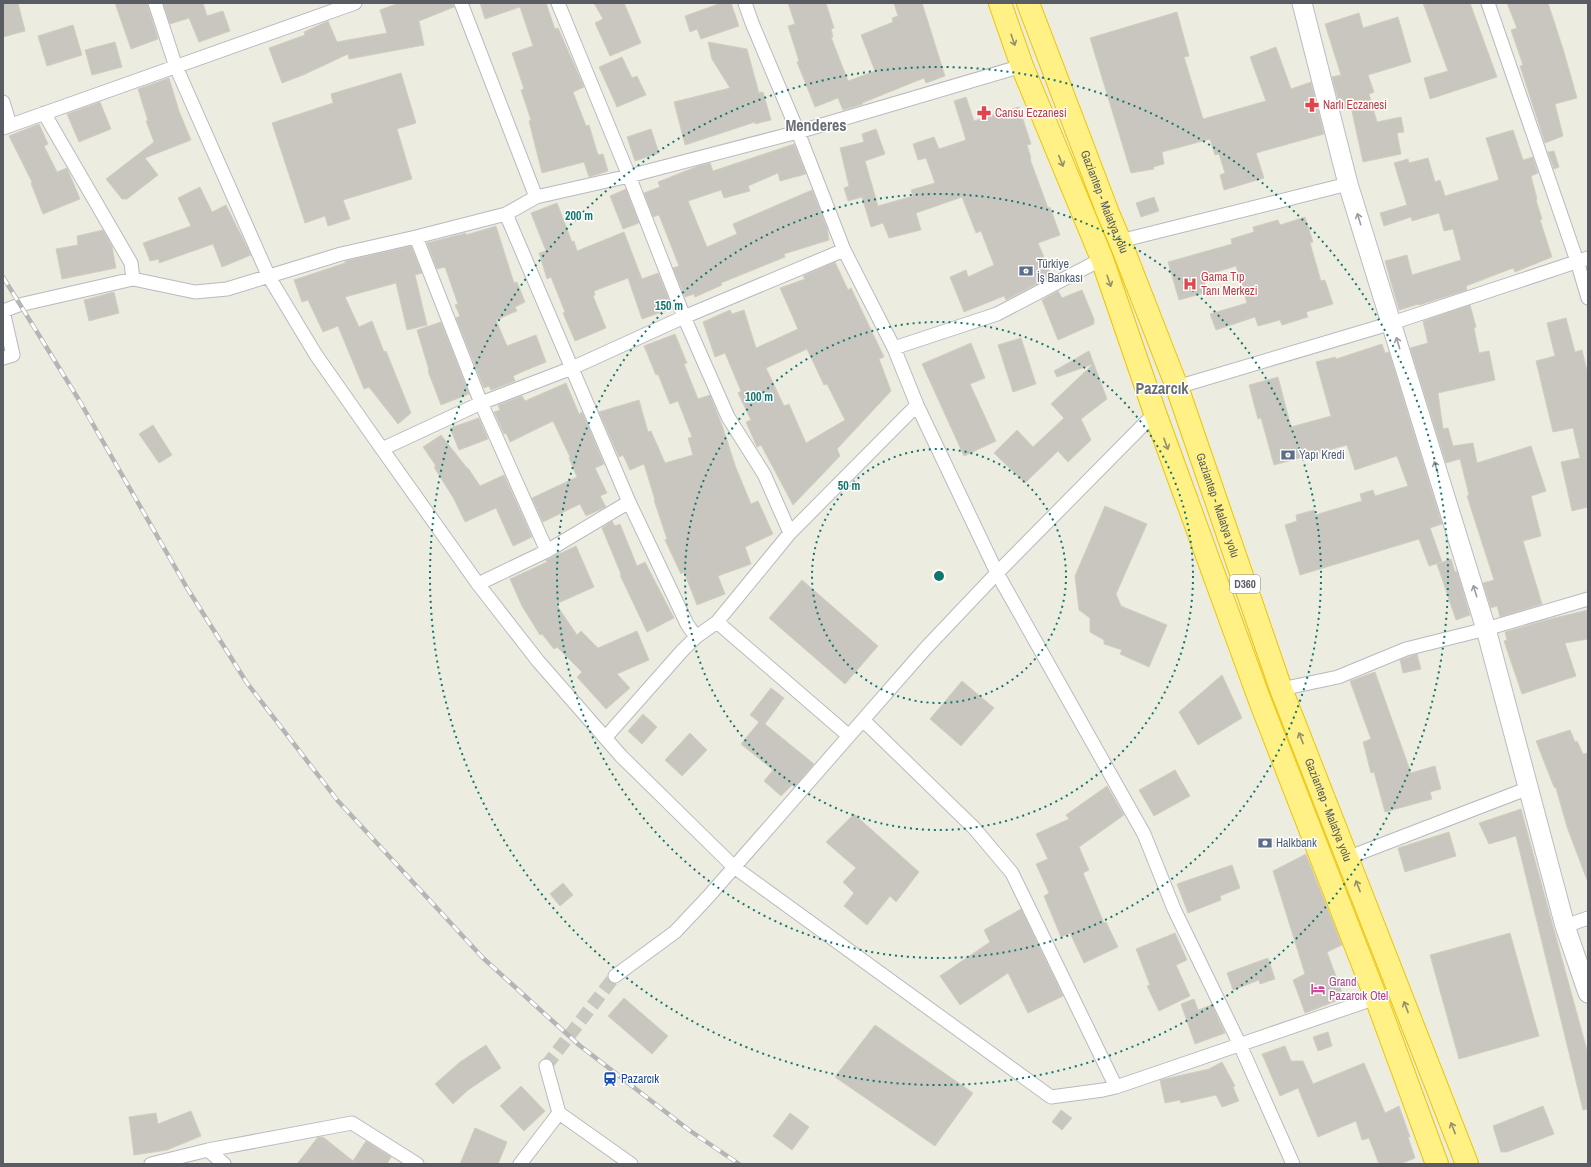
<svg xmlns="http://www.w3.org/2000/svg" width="1591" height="1167" font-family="'Archivo Narrow',sans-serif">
	<rect width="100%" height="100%" fill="#edece0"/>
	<!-- building -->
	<path fill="#c8c6be" stroke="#d2cfbf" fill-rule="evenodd" d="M 3,3 L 18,3 L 25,31 L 3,37 Z
		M 115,3 L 147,3 L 158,39 L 131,49 Z
		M 163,3 L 203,3 L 207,16 L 223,11 L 230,31 L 199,42 L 189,18 L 170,24 Z
		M 399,3 L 453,3 L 454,7 L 419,21 L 424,45 L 349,59 L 348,54 L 303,75 L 282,83 L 269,48 L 305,35 L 304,32 L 328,21 L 337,42 L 387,33 L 380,10 Z
		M 480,3 L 546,3 L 555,29 L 558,28 L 584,87 L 573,92 L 586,126 L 589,125 L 598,155 L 603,154 L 608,171 L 589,177 L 584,162 L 542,173 L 529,121 L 531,120 L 521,90 L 524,89 L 512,53 L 533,46 L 520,7 L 485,19 Z
		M 594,3 L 624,3 L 641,43 L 610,56 L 595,23 L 603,19 Z
		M 721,3 L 731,3 L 739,26 L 701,39 L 697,29 L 690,32 L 685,16 Z
		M 788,3 L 826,3 L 834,28 L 831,29 L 833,37 L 831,37 L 848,81 L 875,71 L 861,35 L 893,22 L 892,18 L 898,16 L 894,3 L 922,3 L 945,76 L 926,83 L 924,78 L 862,103 L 863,104 L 843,110 L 838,98 L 815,107 L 797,62 L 799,61 L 788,26 L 795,24 Z
		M 1423,3 L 1470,3 L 1497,77 L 1430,99 L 1424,78 L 1448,71 Z
		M 1507,3 L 1548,3 L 1564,52 L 1577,98 L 1555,104 L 1563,136 L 1545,143 L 1520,66 L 1523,65 L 1511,30 L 1517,28 Z
		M 1177,12 L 1189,56 L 1184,57 L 1203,119 L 1266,101 L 1250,57 L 1276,47 L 1291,89 L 1311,82 L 1324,134 L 1256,153 L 1264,178 L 1224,190 L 1220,175 L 1225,173 L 1219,154 L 1215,155 L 1210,139 L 1162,152 L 1164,164 L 1153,167 L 1154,169 L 1131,173 L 1090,38 Z
		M 1359,13 L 1363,28 L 1398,17 L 1411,62 L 1368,75 L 1374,92 L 1369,94 L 1377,122 L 1401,117 L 1404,132 L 1397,133 L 1401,154 L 1363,162 L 1351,107 L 1341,110 L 1332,77 L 1341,75 L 1325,24 Z
		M 73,25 L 82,55 L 47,66 L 38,36 Z
		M 115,42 L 122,67 L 92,75 L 85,50 Z
		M 708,42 L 747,49 L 759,93 L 763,92 L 771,120 L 755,124 L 755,122 L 685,145 L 674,102 L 730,88 L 712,59 Z
		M 622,57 L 632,78 L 637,76 L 646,95 L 617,107 L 599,67 Z
		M 401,73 L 416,123 L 397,129 L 412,179 L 343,200 L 350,219 L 328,226 L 325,216 L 305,223 L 272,123 L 333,103 L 331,94 Z
		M 169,78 L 179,111 L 191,140 L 145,158 L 158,175 L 127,199 L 122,199 L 106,179 L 154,142 L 146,121 L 148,121 L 138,89 Z
		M 966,97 L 974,121 L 1019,107 L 1031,144 L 1027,145 L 1031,158 L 1030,159 L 1048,208 L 1050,207 L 1060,235 L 1038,243 L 1052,276 L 1006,300 L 1004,296 L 964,312 L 950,277 L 966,270 L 968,277 L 994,265 L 981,231 L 976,233 L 962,197 L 916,213 L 921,230 L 889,238 L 883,223 L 871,227 L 862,197 L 848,201 L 844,188 L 849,186 L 840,148 L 864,142 L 862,134 L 876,129 L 885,154 L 865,161 L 878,206 L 913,196 L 911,190 L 935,183 L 926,158 L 918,160 L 913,144 L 934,137 L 939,149 L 966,140 L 954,101 Z
		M 100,102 L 111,129 L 79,142 L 67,114 Z
		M 39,124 L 48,144 L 44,146 L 57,172 L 67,168 L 80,199 L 43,214 L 31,183 L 32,182 L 9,136 Z
		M 651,129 L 659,153 L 635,161 L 627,137 Z
		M 1513,130 L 1523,160 L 1533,157 L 1538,173 L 1531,176 L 1537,199 L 1536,200 L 1542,219 L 1540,220 L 1552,257 L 1515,272 L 1513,268 L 1466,286 L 1467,290 L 1419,305 L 1419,304 L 1399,310 L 1385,261 L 1407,255 L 1412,275 L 1461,260 L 1453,229 L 1444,231 L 1439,213 L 1412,221 L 1411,217 L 1384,226 L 1380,213 L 1407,205 L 1394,163 L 1408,159 L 1409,163 L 1428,158 L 1435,182 L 1440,180 L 1445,196 L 1499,180 L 1486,138 Z
		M 794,144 L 806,174 L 780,181 L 778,173 L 748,186 L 750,191 L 724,198 L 721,190 L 688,201 L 707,247 L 737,234 L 733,224 L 812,190 L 827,228 L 829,240 L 784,254 L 785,257 L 721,283 L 722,285 L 695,297 L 694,294 L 685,297 L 673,268 L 679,266 L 659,215 L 653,217 L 644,193 L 660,187 L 658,182 L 698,166 L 710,163 L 713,171 Z
		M 1554,151 L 1559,167 L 1554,169 L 1548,152 Z
		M 200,187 L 212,212 L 226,205 L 251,255 L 222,267 L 213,244 L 159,263 L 159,259 L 150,261 L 143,243 L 191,226 L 178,198 Z
		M 626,189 L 639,223 L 623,229 L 610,196 Z
		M 1154,197 L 1159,211 L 1141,217 L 1136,203 Z
		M 557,203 L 572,242 L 574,241 L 577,251 L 624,232 L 642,279 L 658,273 L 670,302 L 668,303 L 670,309 L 642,319 L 628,278 L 594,291 L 595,295 L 593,296 L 606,328 L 575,341 L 563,313 L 565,312 L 551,277 L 547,279 L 539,253 L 546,251 L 531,213 Z
		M 1305,217 L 1313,242 L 1310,243 L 1321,281 L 1325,280 L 1333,304 L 1306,312 L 1308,317 L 1282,325 L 1280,320 L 1258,326 L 1255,317 L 1216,330 L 1210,314 L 1247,303 L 1236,266 L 1203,276 L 1207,292 L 1179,300 L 1168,262 L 1232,244 L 1231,239 L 1254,232 L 1253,227 L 1278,220 L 1280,225 Z
		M 496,226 L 514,283 L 517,282 L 525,302 L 515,307 L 517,311 L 496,320 L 507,346 L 536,335 L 546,362 L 524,371 L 513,376 L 515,381 L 491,390 L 489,386 L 484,388 L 456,318 L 460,316 L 455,305 L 458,304 L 445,267 L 437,269 L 427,243 L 466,233 L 466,235 Z
		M 103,230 L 112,246 L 116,268 L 62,279 L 56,249 L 78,245 L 77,236 Z
		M 411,246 L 422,273 L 415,275 L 427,325 L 407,330 L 396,283 L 345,297 L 359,327 L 372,321 L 384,352 L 386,351 L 411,413 L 398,424 L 369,387 L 364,389 L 338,326 L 323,332 L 308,300 L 302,302 L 294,280 L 345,263 L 345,261 Z
		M 835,262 L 848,290 L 851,288 L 884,357 L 879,359 L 891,391 L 837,449 L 840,456 L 793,505 L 761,445 L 757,447 L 746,422 L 751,420 L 738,393 L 741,391 L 725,353 L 715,357 L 703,322 L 730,310 L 732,314 L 744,310 L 756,348 L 798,329 L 780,288 L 805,279 L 803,276 ZM 807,349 L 824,385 L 827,384 L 845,420 L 806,443 L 789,404 L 784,406 L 766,368 Z
		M 1082,290 L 1094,319 L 1094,324 L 1058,340 L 1042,300 L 1058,291 L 1062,298 Z
		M 114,292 L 119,313 L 89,321 L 84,300 Z
		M 1470,305 L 1476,327 L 1474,328 L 1479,353 L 1489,351 L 1495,380 L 1438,393 L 1443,429 L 1448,428 L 1453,446 L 1473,443 L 1477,463 L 1531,446 L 1546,491 L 1531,496 L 1541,536 L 1523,541 L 1542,604 L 1500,617 L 1497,606 L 1491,608 L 1483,583 L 1494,580 L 1467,496 L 1469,495 L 1460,459 L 1446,463 L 1410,348 L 1428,343 L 1423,321 Z
		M 1566,318 L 1575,352 L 1582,350 L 1588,375 L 1588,507 L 1572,511 L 1561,462 L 1580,458 L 1573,428 L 1553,432 L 1536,361 L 1555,356 L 1547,323 Z
		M 441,322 L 469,394 L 441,405 L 428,371 L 429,370 L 417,330 Z
		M 675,334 L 687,363 L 684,364 L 698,399 L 710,395 L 723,428 L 736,468 L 751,504 L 758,501 L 773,534 L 745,547 L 751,564 L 718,576 L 725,594 L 697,605 L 684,572 L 681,574 L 665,540 L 667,539 L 654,500 L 655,500 L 644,464 L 630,470 L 623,455 L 619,457 L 599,412 L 639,400 L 648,432 L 651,431 L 665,463 L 693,455 L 688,438 L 692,437 L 678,401 L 670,404 L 658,374 L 656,375 L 644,346 Z
		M 1021,338 L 1036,384 L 1013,392 L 998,345 Z
		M 971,343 L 985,378 L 970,384 L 996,441 L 964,456 L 922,364 Z
		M 1382,344 L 1385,353 L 1389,352 L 1442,524 L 1430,528 L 1442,562 L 1429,566 L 1419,539 L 1300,575 L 1285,525 L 1297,521 L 1296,515 L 1314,510 L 1315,515 L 1362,501 L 1360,494 L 1373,490 L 1375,496 L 1408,486 L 1397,456 L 1355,470 L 1347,445 L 1274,465 L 1261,418 L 1258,419 L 1249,385 L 1278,377 L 1291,427 L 1331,416 L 1316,362 L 1335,357 L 1336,359 Z
		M 1089,351 L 1107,399 L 1081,419 L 1091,440 L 1068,462 L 1058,451 L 1025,483 L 994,453 L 1017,430 L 1033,447 L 1064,418 L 1051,404 L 1093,364 L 1057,377 L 1054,371 Z
		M 566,383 L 579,414 L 582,412 L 604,464 L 595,468 L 607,493 L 600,496 L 606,507 L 586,516 L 580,504 L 543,522 L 532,498 L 577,477 L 569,458 L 570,457 L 553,421 L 510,442 L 506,433 L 504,434 L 494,412 L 500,410 L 498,405 L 522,396 L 525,401 Z
		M 479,418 L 488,439 L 459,450 L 450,428 Z
		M 153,425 L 172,455 L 159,463 L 139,434 Z
		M 441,435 L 467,468 L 468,468 L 480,486 L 504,475 L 532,537 L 513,546 L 496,508 L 465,522 L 454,499 L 434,467 L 436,466 L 423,447 Z
		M 1105,506 L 1147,524 L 1116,594 L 1121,606 L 1167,625 L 1149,667 L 1120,654 L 1122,650 L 1104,644 L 1104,640 L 1090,632 L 1090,618 L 1079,610 L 1075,576 Z
		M 612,521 L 615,526 L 620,524 L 637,566 L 645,562 L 674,618 L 647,632 L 620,575 L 621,574 L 602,528 Z
		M 576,546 L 594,587 L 556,604 L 577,635 L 581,631 L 598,648 L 637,631 L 649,660 L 617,674 L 630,688 L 606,709 L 577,677 L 582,672 L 557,647 L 554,649 L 542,634 L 540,635 L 522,606 L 510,579 L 547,562 L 546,560 Z
		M 1451,559 L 1455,572 L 1457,571 L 1470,615 L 1456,620 L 1437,564 Z
		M 802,580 L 878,646 L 845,684 L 769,618 Z
		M 1588,610 L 1588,639 L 1565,643 L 1576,676 L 1522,694 L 1504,641 L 1507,640 L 1505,632 L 1546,620 Z
		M 1417,654 L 1421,669 L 1403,673 L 1400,660 Z
		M 1375,672 L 1411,773 L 1435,766 L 1441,789 L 1430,792 L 1432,799 L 1385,812 L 1374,772 L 1371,773 L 1363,742 L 1371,739 L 1350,681 Z
		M 1222,675 L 1242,718 L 1198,745 L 1179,712 Z
		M 962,681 L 994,708 L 961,746 L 930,719 Z
		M 771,688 L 784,698 L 765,724 L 814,764 L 794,787 L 792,785 L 781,796 L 764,781 L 773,770 L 741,744 L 759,722 L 750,715 Z
		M 643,714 L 657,727 L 642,744 L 628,731 Z
		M 1570,730 L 1575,742 L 1577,741 L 1583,754 L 1588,753 L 1588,880 L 1587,880 L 1567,827 L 1556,788 L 1554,787 L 1536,741 Z
		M 690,733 L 707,750 L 682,776 L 665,760 Z
		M 1175,770 L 1190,796 L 1154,816 L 1139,790 Z
		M 1107,786 L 1124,815 L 1079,847 L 1089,870 L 1083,873 L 1104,923 L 1106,922 L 1118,947 L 1084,963 L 1070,933 L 1061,937 L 1044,896 L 1049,893 L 1036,864 L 1048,859 L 1036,834 L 1069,819 L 1066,815 Z
		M 1521,809 L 1588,1054 L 1588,1109 L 1583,1110 L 1516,836 L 1489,844 L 1479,823 Z
		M 854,814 L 919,872 L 896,902 L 890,896 L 867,925 L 844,906 L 854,893 L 843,882 L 856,868 L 826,842 Z
		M 1449,832 L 1456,856 L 1405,872 L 1398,848 Z
		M 1306,854 L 1342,945 L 1327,952 L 1344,998 L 1305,1013 L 1293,980 L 1305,974 L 1273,871 Z
		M 1232,865 L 1240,888 L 1220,896 L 1221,900 L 1188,913 L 1177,884 Z
		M 563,883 L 573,895 L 560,906 L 550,894 Z
		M 1021,909 L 1063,996 L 1028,1013 L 1008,973 L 960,1005 L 940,976 L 990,942 L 984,930 Z
		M 1175,933 L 1187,960 L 1176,965 L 1190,996 L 1159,1011 L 1147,986 L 1150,985 L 1136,949 Z
		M 1510,933 L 1539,1036 L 1459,1059 L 1430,955 Z
		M 1268,958 L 1275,979 L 1260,984 L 1259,980 L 1233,990 L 1227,973 Z
		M 624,998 L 668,1036 L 652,1054 L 608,1016 Z
		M 1194,999 L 1198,1010 L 1212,1005 L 1225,1033 L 1195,1044 L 1181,1004 Z
		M 875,1025 L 973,1093 L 935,1146 L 835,1077 Z
		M 1328,1032 L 1332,1046 L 1318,1051 L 1313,1037 Z
		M 486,1045 L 501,1068 L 468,1090 L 453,1104 L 435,1084 L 460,1062 Z
		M 1285,1046 L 1291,1061 L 1303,1061 L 1313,1084 L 1364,1063 L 1385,1113 L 1399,1106 L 1410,1137 L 1408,1137 L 1415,1158 L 1400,1164 L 1379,1164 L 1369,1138 L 1362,1140 L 1356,1121 L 1318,1137 L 1298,1088 L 1280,1096 L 1262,1054 Z
		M 1222,1062 L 1235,1086 L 1233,1087 L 1239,1101 L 1222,1107 L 1216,1095 L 1181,1103 L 1180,1100 L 1165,1103 L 1160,1080 L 1209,1069 Z
		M 521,1086 L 545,1111 L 524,1131 L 500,1106 Z
		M 1543,1106 L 1554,1134 L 1507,1152 L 1501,1152 L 1493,1126 Z
		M 1061,1110 L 1072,1118 L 1062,1130 L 1052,1122 Z
		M 191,1111 L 201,1136 L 167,1150 L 134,1155 L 129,1117 L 156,1113 L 158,1124 Z
		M 790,1113 L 809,1127 L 792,1150 L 773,1136 Z
		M 475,1128 L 507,1142 L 498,1164 L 460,1164 Z
		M 318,1137 L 323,1137 L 353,1161 L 366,1141 L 391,1157 L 387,1164 L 297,1164 Z"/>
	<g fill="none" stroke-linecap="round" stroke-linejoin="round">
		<!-- street-tunnel -->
		<path stroke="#c8c8c0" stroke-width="13" stroke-dasharray="13 6" stroke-linecap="butt" d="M 546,1066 L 615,976"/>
		<defs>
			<path id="street" d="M 155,3 L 176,67 L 269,277 L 316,355 L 382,449 L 478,584 L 538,661 L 621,756 L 734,867 L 1051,1097 L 1103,1090 L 1116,1087 L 1376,998
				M 461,3 L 536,197
				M 558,3 L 629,176 L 684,317 L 728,417 L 764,474 L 790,533
				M 745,3 L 752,23 L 798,132 L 844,250 L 894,348 L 917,405 L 997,573 L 1144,834 L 1174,909 L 1240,1045 L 1293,1164
				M 1488,3 L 1577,261 L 1588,298
				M 3,102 L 10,125
				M 44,113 L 131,263 L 133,279
				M 3,128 L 355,3
				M 506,214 L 629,502 L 687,624 L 696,637
				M 416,237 L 481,403 L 547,551
				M 1120,241 L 1348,184
				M 3,311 L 19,305 L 133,279 L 195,292 L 227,289 L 341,254 L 416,237 L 506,214 L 536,197 L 629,176 L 798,132 L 1022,66
				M 894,348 L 997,314 L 1102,259
				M 3,358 L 13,355 L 3,311
				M 1177,387 L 1392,323 L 1588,258
				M 382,449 L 481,403 L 572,368 L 684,317 L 844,250
				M 478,584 L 547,551 L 629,502
				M 717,622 L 849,736
				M 1281,689 L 1338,677 L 1406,649 L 1486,629 L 1588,599
				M 863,720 L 974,828 L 1012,873 L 1116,1087
				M 605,738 L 682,651 L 696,637 L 717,622 L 790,533 L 917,405
				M 1347,858 L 1529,788
				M 1565,926 L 1588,918
				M 615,976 L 675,932 L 708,897 L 925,649 L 997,573 L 1155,413
				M 546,1066 L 559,1113 L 631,1164
				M 208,1150 L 352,1123 L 417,1164
				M 151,1164 L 208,1150 L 224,1164
				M 520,1164 L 559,1113"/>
			<path id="secondary" d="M 1302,3 L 1348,184 L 1486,629 L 1565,926 L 1588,993"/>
			<g id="highway">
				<path d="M 1000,3 L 1022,66 L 1102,259 L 1155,413 L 1260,701 L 1376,998 L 1437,1164"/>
				<path id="s1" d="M 1028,3 L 1108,213 L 1120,241 L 1177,387 L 1281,689 L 1467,1164"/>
			</g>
		</defs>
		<!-- street casing -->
		<use href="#street" stroke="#b8bac0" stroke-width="15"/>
		<!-- secondary casing -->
		<use href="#secondary" stroke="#b9bcc3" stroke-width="21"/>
		<!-- highway casing -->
		<use href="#highway" stroke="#eec500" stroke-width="24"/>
		<!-- street -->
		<use href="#street" stroke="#fff" stroke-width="13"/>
		<!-- secondary -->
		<use href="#secondary" stroke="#fff" stroke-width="19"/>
		<!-- highway -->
		<use href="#highway" stroke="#fff186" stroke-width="22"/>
		<defs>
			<path id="rail" d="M 3,277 L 79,400 L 187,588 L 247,683 L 338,801 L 483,958 L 579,1045 L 689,1130 L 739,1164"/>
		</defs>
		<!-- rail casing -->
		<use href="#rail" stroke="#b4b5b5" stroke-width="4.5"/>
		<!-- rail -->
		<use href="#rail" stroke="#fff" stroke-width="3" stroke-dasharray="9" stroke-linecap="butt"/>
	</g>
	<!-- one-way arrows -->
	<defs><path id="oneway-shaft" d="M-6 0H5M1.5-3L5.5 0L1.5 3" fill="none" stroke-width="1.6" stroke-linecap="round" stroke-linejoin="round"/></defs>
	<g stroke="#93906f">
		<use href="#oneway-shaft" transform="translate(1013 40) rotate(71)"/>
		<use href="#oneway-shaft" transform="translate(1061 161) rotate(68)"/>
		<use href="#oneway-shaft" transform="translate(1109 281) rotate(71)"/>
		<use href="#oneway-shaft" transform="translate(1166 444) rotate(70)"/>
		<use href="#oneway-shaft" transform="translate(1301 738) rotate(-111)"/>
		<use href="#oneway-shaft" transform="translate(1358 886) rotate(-111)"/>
		<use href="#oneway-shaft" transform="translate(1406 1007) rotate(-111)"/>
		<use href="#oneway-shaft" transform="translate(1453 1128) rotate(-111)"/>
	</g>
	<g stroke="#9b9da1">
		<use href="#oneway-shaft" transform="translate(1359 219) rotate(-107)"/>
		<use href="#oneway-shaft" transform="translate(1398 343) rotate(-107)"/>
		<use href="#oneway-shaft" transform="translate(1436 467) rotate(-107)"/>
		<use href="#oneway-shaft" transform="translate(1475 591) rotate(-107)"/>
	</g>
	<!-- distance rings -->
	<g fill="none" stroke="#0f766e" stroke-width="2" stroke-dasharray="2 4">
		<circle cx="939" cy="576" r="127"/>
		<circle cx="939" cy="576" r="254"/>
		<circle cx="939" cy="576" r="382"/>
		<circle cx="939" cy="576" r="509"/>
	</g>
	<!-- icons -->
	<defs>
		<symbol id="pharmacy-bare" viewBox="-9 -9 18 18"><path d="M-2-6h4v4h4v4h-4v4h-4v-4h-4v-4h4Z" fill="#e0444e" stroke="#fff" stroke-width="2.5" paint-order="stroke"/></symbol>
		<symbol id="bank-bare" viewBox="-9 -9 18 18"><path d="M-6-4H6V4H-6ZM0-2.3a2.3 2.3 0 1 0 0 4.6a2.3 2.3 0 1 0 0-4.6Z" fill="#5c6f8a" stroke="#fff" stroke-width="2.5" paint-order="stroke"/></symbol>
		<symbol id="hospital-bare" viewBox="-9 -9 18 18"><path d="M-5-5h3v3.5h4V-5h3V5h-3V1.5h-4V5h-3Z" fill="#e0444e" stroke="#fff" stroke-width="2.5" paint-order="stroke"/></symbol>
		<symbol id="hotel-bare" viewBox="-9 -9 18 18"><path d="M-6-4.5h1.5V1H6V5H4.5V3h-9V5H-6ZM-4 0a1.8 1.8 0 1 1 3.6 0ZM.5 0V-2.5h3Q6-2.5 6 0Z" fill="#d1479c" stroke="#fff" stroke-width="2.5" paint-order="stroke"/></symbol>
		<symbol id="station-bare" viewBox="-9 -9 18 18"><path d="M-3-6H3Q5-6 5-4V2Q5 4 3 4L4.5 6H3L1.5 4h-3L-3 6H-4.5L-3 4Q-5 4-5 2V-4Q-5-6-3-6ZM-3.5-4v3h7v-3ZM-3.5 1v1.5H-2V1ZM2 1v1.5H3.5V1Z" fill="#1a4fb4" stroke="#fff" stroke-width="2.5" paint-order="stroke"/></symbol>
	</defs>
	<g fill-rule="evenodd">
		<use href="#pharmacy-bare" x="1302" y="95" width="20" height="20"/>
		<use href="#pharmacy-bare" x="974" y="103" width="20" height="20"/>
		<use href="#bank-bare" x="1016" y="261" width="20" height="20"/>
		<use href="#hospital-bare" x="1180" y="274" width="20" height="20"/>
		<use href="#bank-bare" x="1278" y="445" width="20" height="20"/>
		<use href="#bank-bare" x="1255" y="833" width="20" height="20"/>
		<use href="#hotel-bare" x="1308" y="979" width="20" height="20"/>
		<use href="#station-bare" x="600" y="1069" width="20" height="20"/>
	</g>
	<g text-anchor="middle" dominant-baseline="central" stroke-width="3" stroke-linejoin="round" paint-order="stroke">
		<!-- shield labels -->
		<rect fill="#fff" stroke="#8b8d91" stroke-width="1" x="1230" y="575" width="30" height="18" rx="3"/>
		<g font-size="11" font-weight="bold" fill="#595c62">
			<text x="1245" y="584">D360</text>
		</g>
		<!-- health labels -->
		<g font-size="12" fill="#be3a42" stroke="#fff" text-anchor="start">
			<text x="1323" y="105">Narlı Eczanesi</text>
			<text x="995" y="113">Cansu Eczanesi</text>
			<text x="1201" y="277">Gama Tıp<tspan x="1201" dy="14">Tanı Merkezi</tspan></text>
		</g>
		<!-- street labels -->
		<g font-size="12" fill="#595c62" stroke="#fff">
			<text stroke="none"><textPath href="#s1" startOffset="213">Gaziantep - Malatya yolu</textPath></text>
			<text stroke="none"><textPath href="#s1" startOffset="537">Gaziantep - Malatya yolu</textPath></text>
			<text stroke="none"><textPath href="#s1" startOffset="861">Gaziantep - Malatya yolu</textPath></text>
		</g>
		<!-- service labels -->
		<g font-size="12" fill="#4e5e75" stroke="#fff" text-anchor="start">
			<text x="1037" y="264">Türkiye<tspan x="1037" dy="14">İş Bankası</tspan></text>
			<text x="1299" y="455">Yapı Kredi</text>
			<text x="1276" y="843">Halkbank</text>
		</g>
		<!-- hotel labels -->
		<g font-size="12" fill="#b23c85" stroke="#fff" text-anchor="start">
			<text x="1329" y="982">Grand<tspan x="1329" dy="14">Pazarcık Otel</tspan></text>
		</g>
		<!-- transit labels -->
		<g font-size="12" fill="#164399" stroke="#fff" text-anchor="start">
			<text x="621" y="1079">Pazarcık</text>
		</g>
		<!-- district labels -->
		<g font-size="16" font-weight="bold" fill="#6a6e75" stroke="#fff">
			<text x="816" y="125">Menderes</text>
			<text x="1162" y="388">Pazarcık</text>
		</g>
	</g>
	<circle cx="939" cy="576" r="6" fill="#0f766e" stroke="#fff" stroke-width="2"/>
	<g font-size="12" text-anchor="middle" font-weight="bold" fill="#0f766e" stroke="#fff" stroke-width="3" stroke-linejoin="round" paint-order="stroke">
		<text x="579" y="220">200 m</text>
		<text x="669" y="310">150 m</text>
		<text x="759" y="401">100 m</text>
		<text x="849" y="490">50 m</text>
	</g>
	<!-- border -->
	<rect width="1591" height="1167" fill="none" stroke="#595c62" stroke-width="8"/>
</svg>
